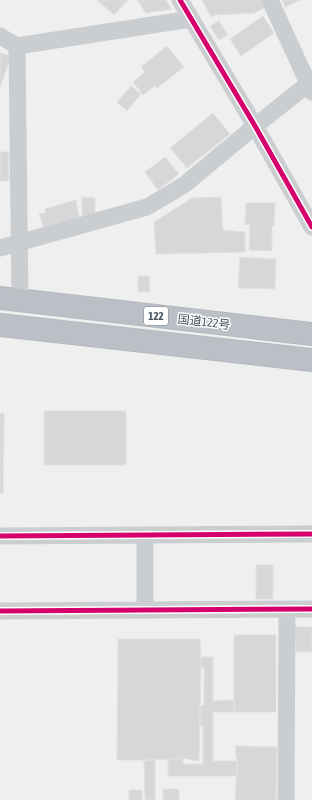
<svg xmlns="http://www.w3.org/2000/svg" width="312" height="800" font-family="'Asap Condensed','Noto Sans JP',sans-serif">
	<rect width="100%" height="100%" fill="#f0efef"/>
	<!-- building -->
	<path fill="#d7d7d9" stroke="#e1e1e2" d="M 97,0 L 128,0 L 114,15 Z
		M 137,0 L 166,0 L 172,9 L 146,13 Z
		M 202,0 L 263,0 L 266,7 L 254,13 L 215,15 L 211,17 Z
		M 282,0 L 301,0 L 285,7 Z
		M 263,16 L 274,33 L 241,56 L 230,39 Z
		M 219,21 L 228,35 L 219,40 L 210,26 Z
		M 167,46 L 184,67 L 157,88 L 155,86 L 143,95 L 133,82 L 145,72 L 141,67 Z
		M 0,53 L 11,56 L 0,87 Z
		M 131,86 L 141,94 L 127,111 L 117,102 Z
		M 213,113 L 230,134 L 187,168 L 170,148 Z
		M 0,152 L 9,152 L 9,181 L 0,181 Z
		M 165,157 L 179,174 L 158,190 L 145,172 Z
		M 82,197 L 95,198 L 95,217 L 82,217 Z
		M 221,197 L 223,230 L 245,232 L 245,252 L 156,254 L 154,222 L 192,198 Z
		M 76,200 L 80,221 L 45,231 L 39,214 L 46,213 L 45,209 Z
		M 246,203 L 275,203 L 274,226 L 272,226 L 272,251 L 249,250 L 250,225 L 245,225 Z
		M 240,257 L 276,259 L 275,289 L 238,288 Z
		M 138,276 L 149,276 L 150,292 L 138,292 Z
		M 44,411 L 126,411 L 126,465 L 44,465 Z
		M 0,413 L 4,413 L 3,493 L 0,493 Z
		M 256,565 L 273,565 L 273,599 L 256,599 Z
		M 295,627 L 312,627 L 312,652 L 296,652 Z
		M 234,635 L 276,635 L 276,712 L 234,712 Z
		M 118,639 L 200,639 L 201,667 L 199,761 L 183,758 L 155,760 L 117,760 Z
		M 200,657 L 213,657 L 213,701 L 234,700 L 234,712 L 213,712 L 213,761 L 237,761 L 237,776 L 168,776 L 168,759 L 183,758 L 183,764 L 203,764 L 203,726 L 200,726 L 200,706 L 204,705 L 204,667 L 201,667 Z
		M 235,746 L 277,747 L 276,800 L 235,800 L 237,761 Z
		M 144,760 L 155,760 L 155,800 L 145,800 Z
		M 163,789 L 179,789 L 179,800 L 163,800 Z
		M 129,790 L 142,790 L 142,800 L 129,800 Z"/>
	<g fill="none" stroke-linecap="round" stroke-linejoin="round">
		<defs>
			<path id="highway" d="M 0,298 L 312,334
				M 0,325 L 312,360"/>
		</defs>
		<!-- highway casing -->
		<use href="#highway" stroke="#b3b9bf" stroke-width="24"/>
		<!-- minor -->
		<path stroke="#cbced0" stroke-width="17" d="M 180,0 L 255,126 L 312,227
			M 270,0 L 312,92
			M 0,36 L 17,46 L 191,19
			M 17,46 L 20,300
			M 0,248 L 147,207 L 184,185 L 255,126 L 312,81
			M 0,536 L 312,534
			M 145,610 L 145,535
			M 0,611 L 312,609
			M 286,800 L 287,610"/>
		<!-- highway -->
		<use href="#highway" stroke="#bbc0c6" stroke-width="22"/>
		<defs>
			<path id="cycleway" d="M 180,0 L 255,126 L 312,227
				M 0,536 L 312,534
				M 0,611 L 312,609"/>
		</defs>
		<!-- cycleway casing -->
		<use href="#cycleway" stroke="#fff" stroke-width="8"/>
		<!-- cycleway -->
		<use href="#cycleway" stroke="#d6006c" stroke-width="5"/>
	</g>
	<g text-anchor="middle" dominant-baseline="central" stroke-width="3" stroke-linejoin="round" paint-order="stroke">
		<!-- shield labels -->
		<rect fill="#fff" stroke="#7c858e" stroke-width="1" x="144" y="307" width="24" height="18" rx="3"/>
		<g font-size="11" font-weight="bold" fill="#44515e">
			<text x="156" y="316">122</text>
		</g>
		<!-- street labels -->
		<g font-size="12" fill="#44515e" stroke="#fff">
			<text transform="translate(204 322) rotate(7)">国道122号</text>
		</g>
	</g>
</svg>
